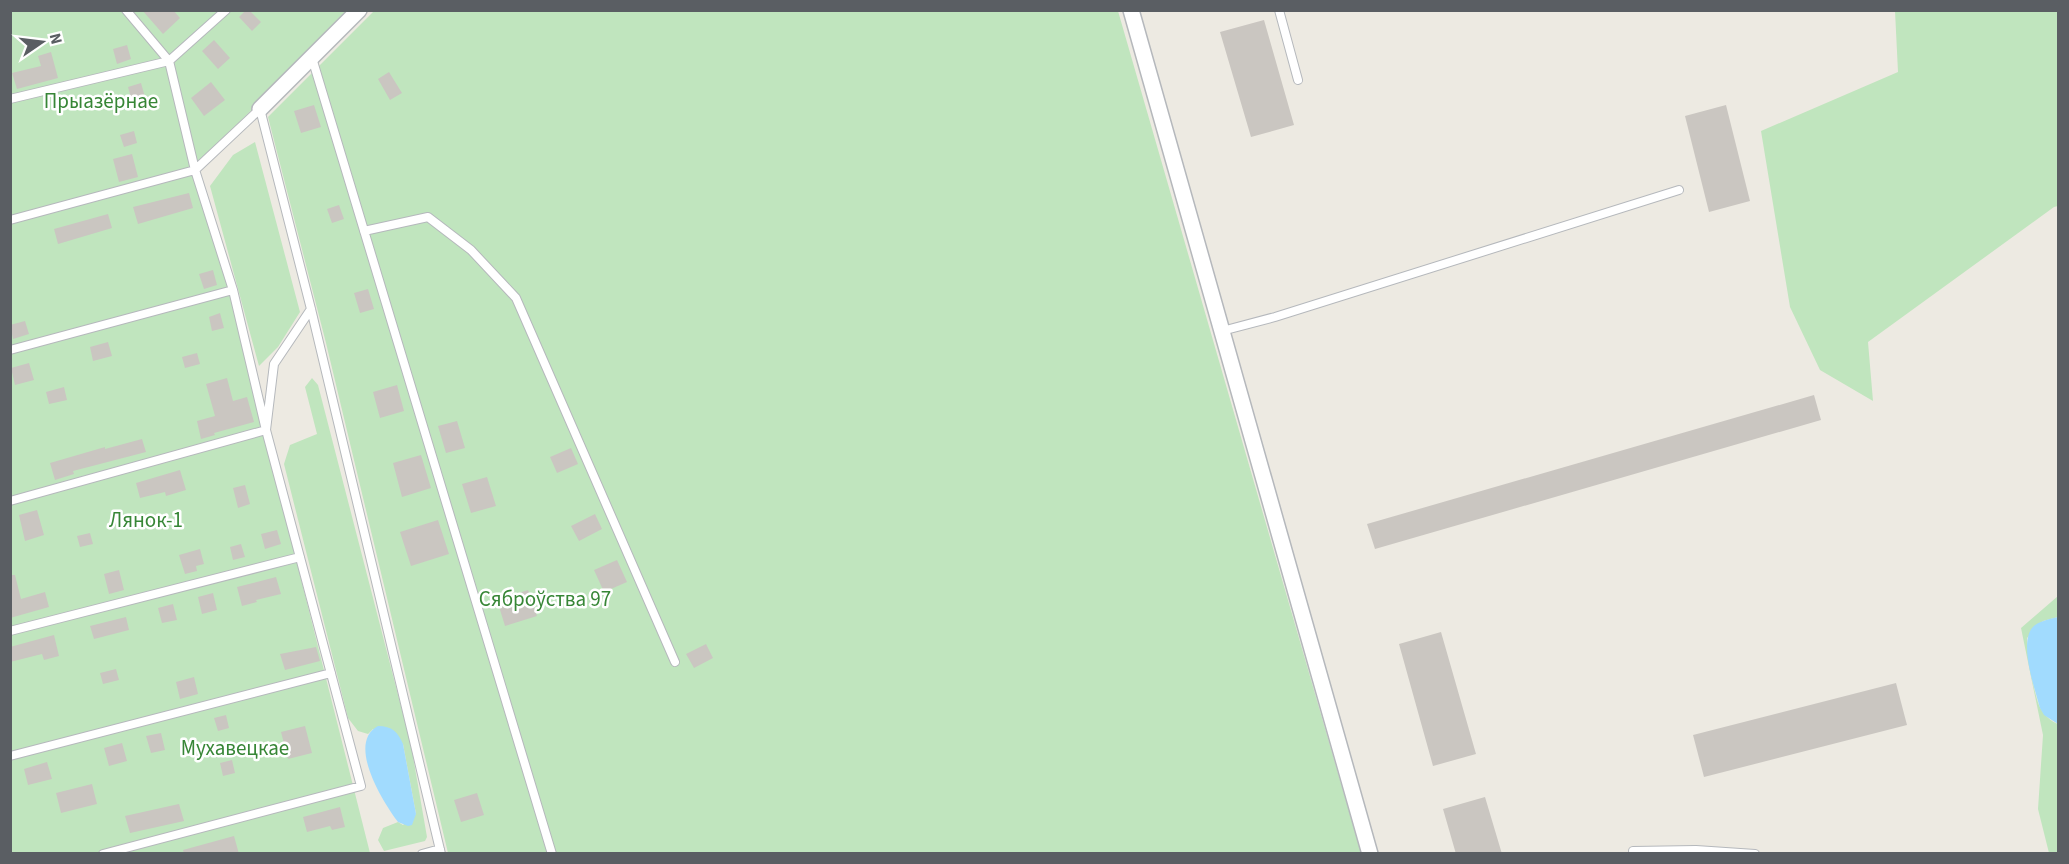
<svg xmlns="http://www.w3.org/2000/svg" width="2069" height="864" font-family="'Source Sans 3',sans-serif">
	<rect width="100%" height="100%" fill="#edeae2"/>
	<!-- green -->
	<path fill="#c0e5be" d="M 10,11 L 350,11 L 192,170 L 227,285 L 370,853 L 11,853 Z
		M 374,11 L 1118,11 L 1361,853 L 448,853 L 326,343 L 268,117 Z
		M 1895,11 L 2058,11 L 2058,206 L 2054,207 L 1868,342 L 1873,401 L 1820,370 L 1790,307 L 1761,131 L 1898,72 Z
		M 255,142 L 300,312 L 278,347 L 259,366 L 210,186 L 233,155 Z
		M 312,378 L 318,385 L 411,745 L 427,837 L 425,841 L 384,851 L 378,840 L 383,828 L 398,822 L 403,825 L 416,814 L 403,744 L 373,729 L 368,734 L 358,731 L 348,718 L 284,464 L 290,445 L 317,434 L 305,387 Z
		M 2058,596 L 2058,617 L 2043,621 L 2027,638 C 2027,652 2034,698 2041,709 C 2044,715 2052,722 2058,724 L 2058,853 L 2049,853 L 2038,809 L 2043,735 L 2021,628 Z"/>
	<!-- water -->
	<path fill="#a1dbfe" d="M 2058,617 L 2058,724 L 2044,715 L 2040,708 C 2035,689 2019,645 2032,628 C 2038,621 2050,619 2058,617 Z
		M 378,726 C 392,726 398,732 403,744 L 416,814 L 412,825 L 408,826 L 398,822 C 383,802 346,743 378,726 Z"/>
	<!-- building -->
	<path fill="#cac6c1" d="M 142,10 L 173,10 L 180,18 L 163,34 Z
		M 246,10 L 249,10 L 261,22 L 252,31 L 239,17 Z
		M 1264,20 L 1294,125 L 1251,137 L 1220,32 Z
		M 214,40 L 230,58 L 218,69 L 202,51 Z
		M 127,45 L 131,59 L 117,64 L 113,49 Z
		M 51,52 L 58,78 L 17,89 L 12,73 L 41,66 L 38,56 Z
		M 389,72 L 402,93 L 390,100 L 378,79 Z
		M 211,82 L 225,100 L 204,116 L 191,98 Z
		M 141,83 L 145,97 L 132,101 L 128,87 Z
		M 314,105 L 321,127 L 301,133 L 294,111 Z
		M 1726,105 L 1750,201 L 1709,212 L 1685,116 Z
		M 134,131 L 137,143 L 124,147 L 120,135 Z
		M 132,154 L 138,177 L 119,182 L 113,159 Z
		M 189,193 L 193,208 L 138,224 L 133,207 Z
		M 339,205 L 344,219 L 332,223 L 327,209 Z
		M 108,214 L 112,228 L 58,244 L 54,229 Z
		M 213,270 L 217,285 L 204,289 L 199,274 Z
		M 368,289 L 374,309 L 360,313 L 354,293 Z
		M 220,313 L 224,328 L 212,331 L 209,317 Z
		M 25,321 L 29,334 L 13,339 L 10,325 Z
		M 108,342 L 112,356 L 93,361 L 90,347 Z
		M 197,353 L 200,364 L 185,368 L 182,357 Z
		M 29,363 L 34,380 L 15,385 L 11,368 Z
		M 227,378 L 233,401 L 247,397 L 254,422 L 214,433 L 215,435 L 201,439 L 197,421 L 215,416 L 206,384 Z
		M 397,385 L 404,411 L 380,418 L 373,392 Z
		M 64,387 L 67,400 L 49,404 L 46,392 Z
		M 1814,395 L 1821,420 L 1375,549 L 1367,524 Z
		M 457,421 L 465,448 L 446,453 L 438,426 Z
		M 142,439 L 146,452 L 73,471 L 74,474 L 55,480 L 50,463 L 105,447 L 105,449 Z
		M 571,448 L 578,464 L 557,473 L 550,457 Z
		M 421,455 L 431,488 L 402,497 L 393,463 Z
		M 180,470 L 186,490 L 166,496 L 165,492 L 140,498 L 136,483 Z
		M 487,477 L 496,506 L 471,513 L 462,484 Z
		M 245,485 L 250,504 L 238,508 L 233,488 Z
		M 37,510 L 44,535 L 25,541 L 19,515 Z
		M 595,514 L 602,529 L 579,541 L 571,526 Z
		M 438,520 L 449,554 L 411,566 L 400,532 Z
		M 277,530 L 281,544 L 265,549 L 261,534 Z
		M 90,533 L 93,544 L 80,547 L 77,536 Z
		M 241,544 L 245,557 L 233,560 L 230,547 Z
		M 200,549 L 204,564 L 196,566 L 197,571 L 185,574 L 179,555 Z
		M 617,560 L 627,582 L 604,592 L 594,570 Z
		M 119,570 L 124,590 L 109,594 L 104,574 Z
		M 10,575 L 15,575 L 21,599 L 45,592 L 49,607 L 10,618 Z
		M 276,577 L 281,594 L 256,600 L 257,602 L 242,606 L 237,587 Z
		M 528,590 L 537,616 L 505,626 L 497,600 Z
		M 213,593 L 217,610 L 202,614 L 198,597 Z
		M 173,604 L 177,620 L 162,623 L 158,608 Z
		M 126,617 L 129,630 L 94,639 L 90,626 Z
		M 1441,632 L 1476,754 L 1433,766 L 1399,644 Z
		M 54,635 L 59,656 L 44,660 L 42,654 L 10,662 L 10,647 Z
		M 706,644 L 713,658 L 694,668 L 686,654 Z
		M 316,647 L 320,661 L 285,670 L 280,654 Z
		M 116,669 L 119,680 L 103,684 L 100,673 Z
		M 194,677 L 198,694 L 180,699 L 176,682 Z
		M 1896,683 L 1907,725 L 1704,777 L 1693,735 Z
		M 226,715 L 229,728 L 218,731 L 214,718 Z
		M 305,726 L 312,753 L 288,759 L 281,732 Z
		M 161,733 L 165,750 L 151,753 L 146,736 Z
		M 122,743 L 127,761 L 109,766 L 104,748 Z
		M 232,760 L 235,773 L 223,776 L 220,763 Z
		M 47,762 L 52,779 L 28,785 L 24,769 Z
		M 92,784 L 97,804 L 61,813 L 56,793 Z
		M 477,793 L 484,815 L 461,822 L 454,800 Z
		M 1485,797 L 1502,854 L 1456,854 L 1443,809 Z
		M 179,804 L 184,821 L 130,833 L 125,816 Z
		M 340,807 L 345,827 L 332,830 L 330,826 L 307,832 L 303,817 Z
		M 234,836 L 239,854 L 184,854 L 183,850 Z"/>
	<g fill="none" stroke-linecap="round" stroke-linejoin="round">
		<defs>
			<path id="service" d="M 1279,10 L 1298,80
				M 312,58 L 552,854
				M 10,99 L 169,61 L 226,10
				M 10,220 L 195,170 L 260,109 L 311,309 L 441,854
				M 364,231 L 428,217 L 471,250 L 516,298 L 675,662
				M 1222,331 L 1275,317 L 1679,190
				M 10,350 L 233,290
				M 10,501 L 266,430 L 274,364 L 311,309
				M 10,631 L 300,557
				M 10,756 L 331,673
				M 1633,851 L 1696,850 L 1755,854
				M 103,854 L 361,786 L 266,430 L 233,290 L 195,170 L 169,61 L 126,10
				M 422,854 L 440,849"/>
			<path id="minor" d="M 1131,10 L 1370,854
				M 260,109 L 359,10"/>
		</defs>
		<!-- service casing -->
		<use href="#service" stroke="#b5b8bc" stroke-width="10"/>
		<!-- minor casing -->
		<use href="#minor" stroke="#b5b8bc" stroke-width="18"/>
		<!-- service -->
		<use href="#service" stroke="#fff" stroke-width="8"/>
		<!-- minor -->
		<use href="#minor" stroke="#fff" stroke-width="15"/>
	</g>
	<g text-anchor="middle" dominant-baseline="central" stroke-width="5" stroke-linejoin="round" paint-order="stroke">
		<!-- park labels -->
		<g font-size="21" fill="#378636" stroke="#fff">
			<text x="101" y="101">Прыазёрнае</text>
			<text x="146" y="520">Лянок-1</text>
			<text x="545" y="599">Сяброўства 97</text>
			<text x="235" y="748">Мухавецкае</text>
		</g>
	</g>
	<!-- border -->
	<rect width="2069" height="864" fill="none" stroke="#5a5e63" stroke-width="24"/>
	<!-- north arrow -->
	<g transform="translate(42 42) rotate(76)" stroke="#ffffff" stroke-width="4.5" paint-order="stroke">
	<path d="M0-4.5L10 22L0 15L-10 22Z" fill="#5a5e63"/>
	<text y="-9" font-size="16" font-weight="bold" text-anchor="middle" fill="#5a5e63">N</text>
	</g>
</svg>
